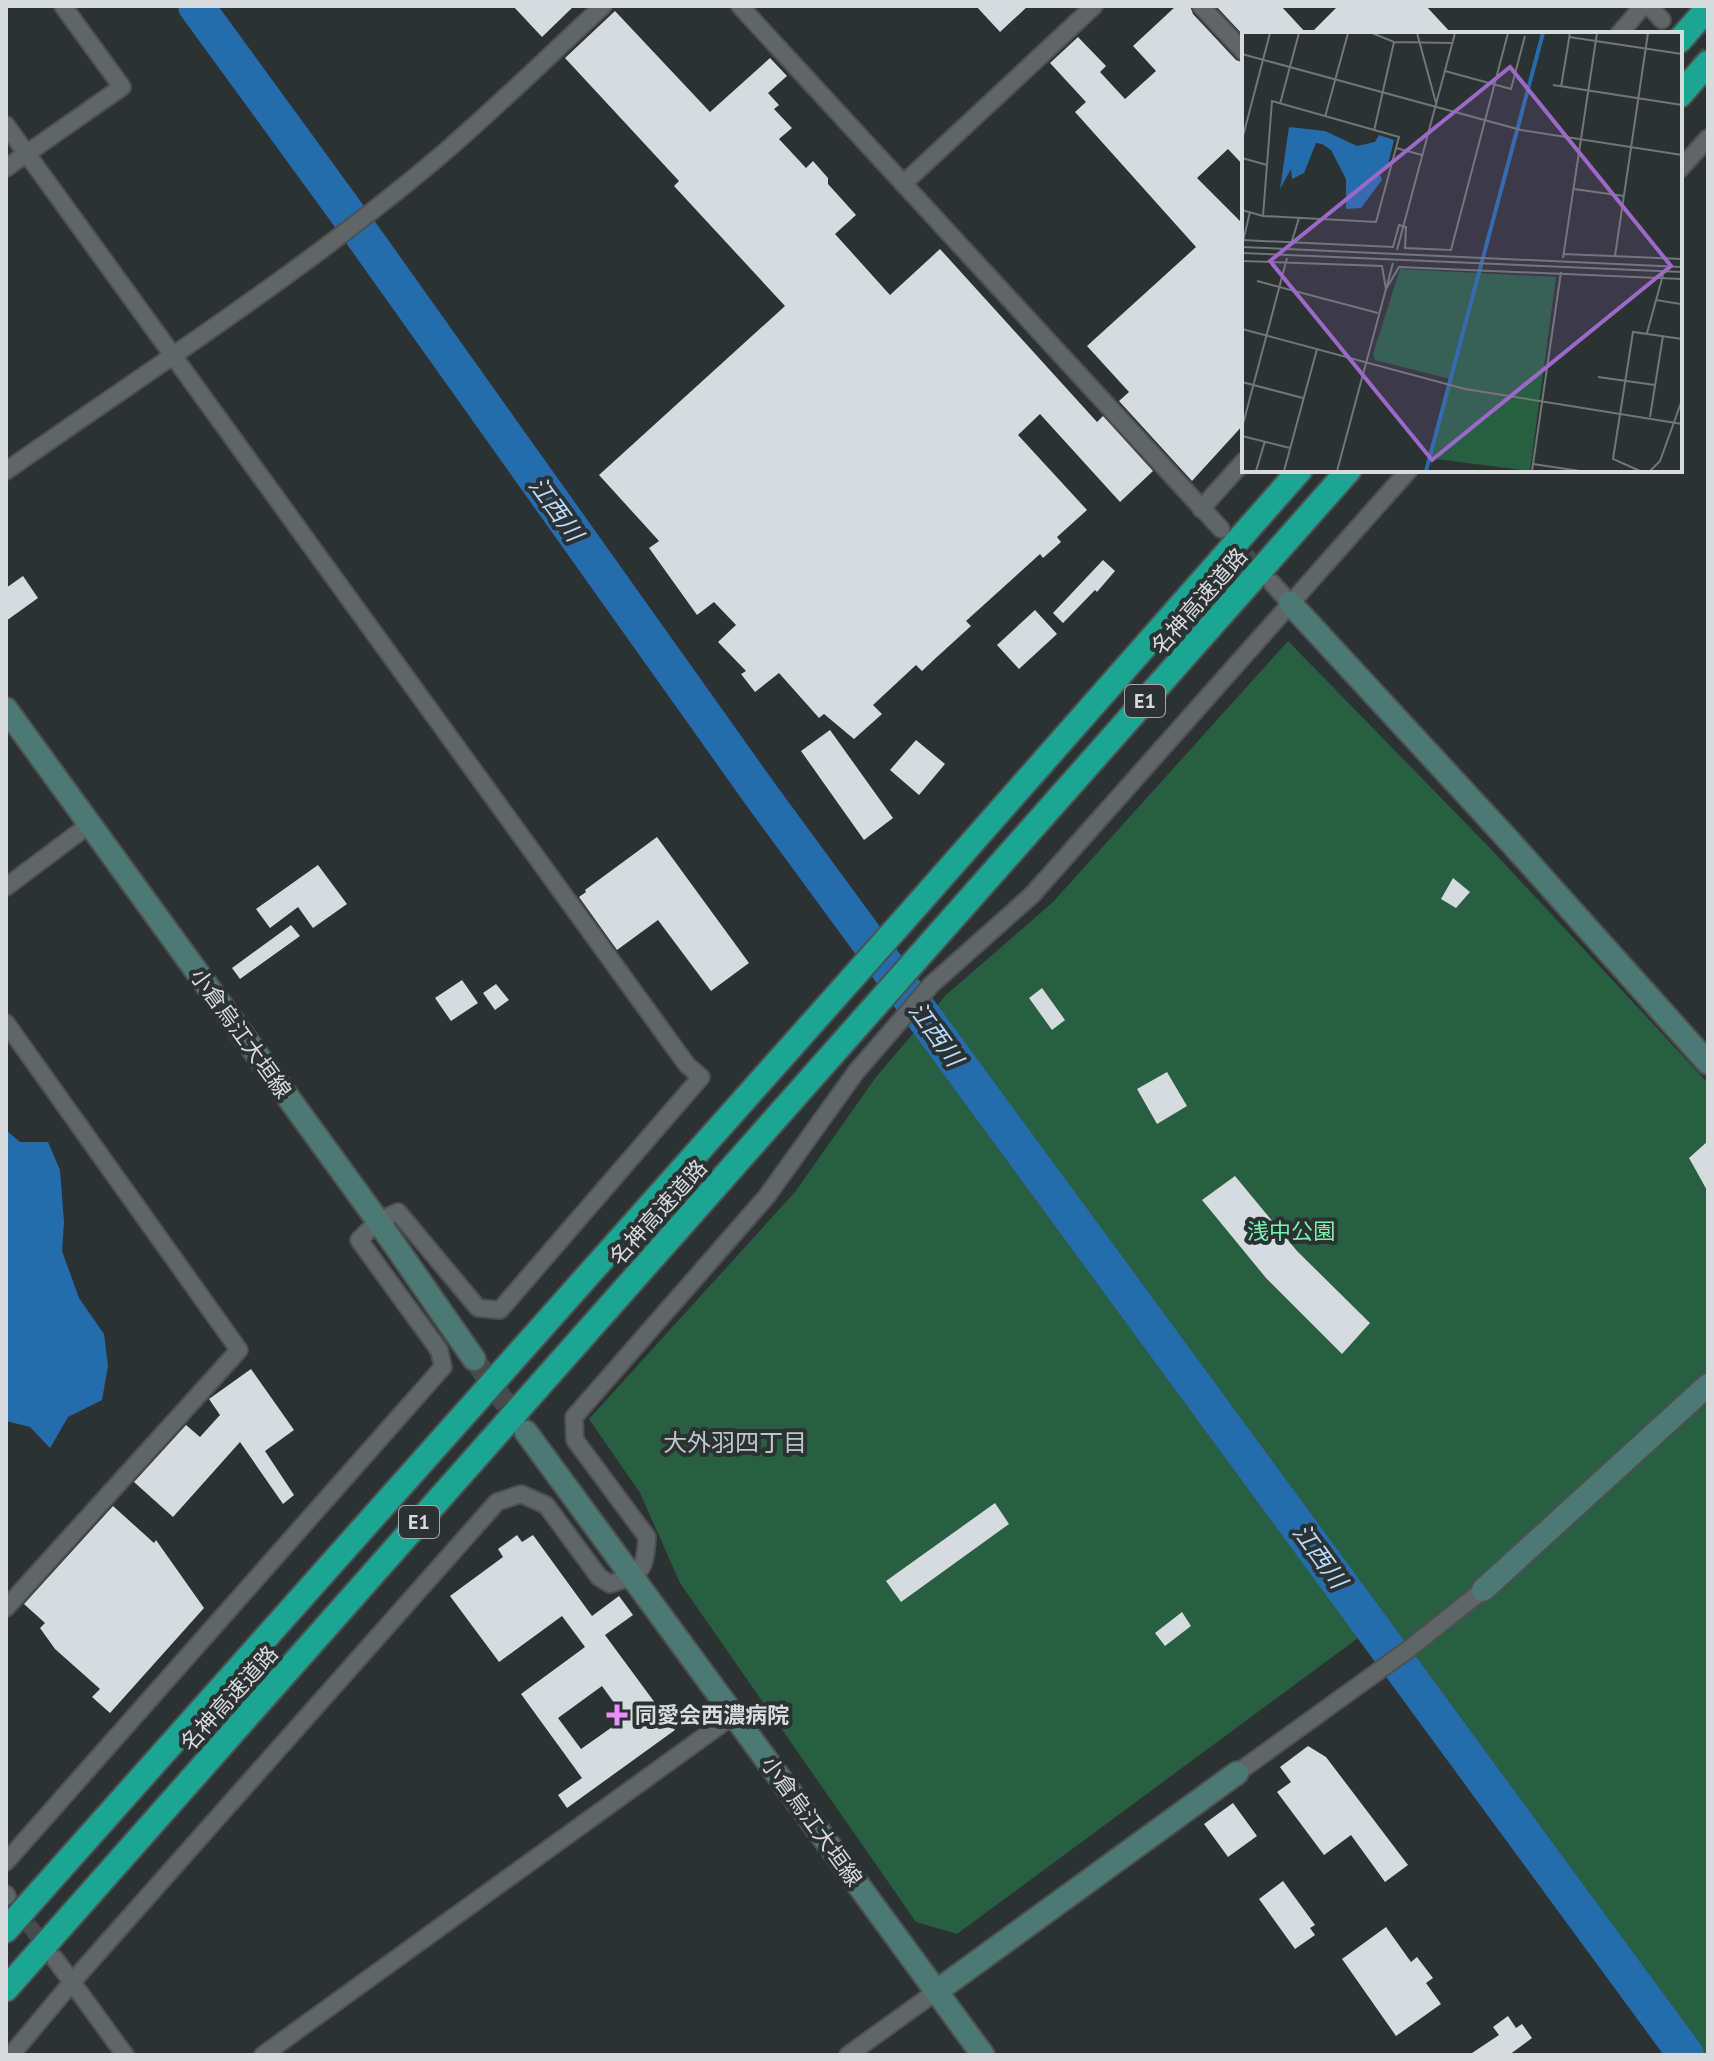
<svg xmlns="http://www.w3.org/2000/svg" width="1714" height="2061" font-family="'PT Sans','Noto Sans JP',sans-serif">
	<rect width="100%" height="100%" fill="#2c3232"/>
	<!-- green -->
	<path fill="#285e41" d="M 1288,641 L 1487,845 L 1708,1083 L 1708,2055 L 1686,2055 L 1373,1627 L 957,1934 L 916,1922 L 680,1583 L 640,1493 L 589,1419 L 795,1192 L 876,1077 L 946,995 L 1053,902 Z"/>
	<!-- water -->
	<path fill="#256cad" d="M 6,1130 L 20,1142 L 48,1142 L 60,1170 L 64,1222 L 62,1251 L 79,1298 L 104,1334 L 108,1366 L 102,1400 L 68,1417 L 50,1448 L 30,1427 L 6,1421 Z"/>
	<g fill="none" stroke-linecap="round" stroke-linejoin="round">
		<!-- river -->
		<path stroke="#256cad" stroke-width="36" d="M 196,6 L 344,209 L 761,795 L 1686,2055"/>
	</g>
	<!-- building -->
	<path fill="#d5dbde" fill-rule="evenodd" d="M 513,6 L 574,6 L 542,37 Z
		M 976,6 L 1028,6 L 1000,32 Z
		M 1176,6 L 1190,6 L 1193,14 L 1236,60 L 1244,63 L 1244,166 L 1228,149 L 1197,178 L 1244,225 L 1244,424 L 1192,481 L 1119,401 L 1129,392 L 1087,346 L 1196,247 L 1075,112 L 1086,102 L 1050,63 L 1078,37 L 1106,66 L 1100,72 L 1125,99 L 1156,71 L 1133,46 Z
		M 1216,6 L 1281,6 L 1307,34 L 1244,36 Z
		M 1338,6 L 1426,6 L 1452,34 L 1310,34 Z
		M 615,11 L 710,112 L 770,58 L 787,76 L 768,93 L 779,105 L 774,109 L 792,128 L 779,139 L 806,168 L 813,161 L 828,178 L 828,184 L 856,215 L 835,234 L 890,295 L 940,249 L 1097,422 L 1103,416 L 1153,471 L 1120,502 L 1040,414 L 1018,435 L 1087,510 L 1057,537 L 1061,542 L 1043,558 L 1040,554 L 966,621 L 971,626 L 938,656 L 922,671 L 916,665 L 873,705 L 882,714 L 854,739 L 824,714 L 819,718 L 779,673 L 755,692 L 741,674 L 746,671 L 718,642 L 736,625 L 714,602 L 697,615 L 649,548 L 659,541 L 599,475 L 785,306 L 674,186 L 679,181 L 565,58 Z
		M 1103,560 L 1115,571 L 1097,592 L 1095,590 L 1063,623 L 1053,613 Z
		M 23,576 L 38,598 L 6,621 L 6,588 Z
		M 1035,610 L 1057,634 L 1019,669 L 997,645 Z
		M 830,730 L 893,818 L 864,840 L 801,751 Z
		M 916,740 L 945,764 L 919,795 L 890,770 Z
		M 657,837 L 749,963 L 711,991 L 658,920 L 617,950 L 579,897 L 586,892 L 585,890 Z
		M 318,865 L 347,904 L 313,928 L 298,907 L 270,928 L 256,909 Z
		M 1453,878 L 1470,892 L 1456,908 L 1441,899 Z
		M 291,925 L 300,936 L 240,979 L 232,968 Z
		M 462,980 L 478,1003 L 451,1021 L 435,998 Z
		M 496,984 L 509,1000 L 495,1010 L 483,993 Z
		M 1042,988 L 1065,1020 L 1052,1030 L 1029,998 Z
		M 1167,1072 L 1187,1106 L 1157,1124 L 1137,1089 Z
		M 1708,1141 L 1708,1192 L 1689,1158 Z
		M 1235,1176 L 1297,1251 L 1370,1323 L 1342,1354 L 1266,1278 L 1202,1200 Z
		M 251,1369 L 294,1430 L 265,1451 L 294,1495 L 283,1504 L 240,1442 L 173,1517 L 134,1482 L 186,1425 L 200,1437 L 220,1415 L 209,1399 Z
		M 995,1503 L 1009,1524 L 901,1602 L 886,1581 Z
		M 113,1506 L 154,1543 L 156,1540 L 204,1608 L 110,1713 L 92,1697 L 100,1689 L 55,1649 L 40,1628 L 45,1623 L 24,1604 Z
		M 517,1535 L 522,1542 L 533,1535 L 592,1616 L 619,1596 L 633,1615 L 605,1635 L 675,1730 L 567,1808 L 558,1795 L 582,1778 L 521,1694 L 585,1647 L 562,1616 L 499,1662 L 450,1596 L 503,1557 L 498,1549 ZM 602,1686 L 625,1718 L 581,1749 L 558,1718 Z
		M 1182,1612 L 1191,1626 L 1165,1646 L 1155,1633 Z
		M 1308,1746 L 1326,1757 L 1408,1865 L 1385,1882 L 1351,1835 L 1324,1855 L 1277,1792 L 1291,1782 L 1280,1767 Z
		M 1233,1803 L 1257,1836 L 1228,1857 L 1204,1824 Z
		M 1283,1881 L 1315,1925 L 1310,1928 L 1315,1935 L 1295,1949 L 1259,1899 Z
		M 1386,1927 L 1411,1962 L 1417,1957 L 1433,1978 L 1426,1983 L 1441,2004 L 1396,2036 L 1342,1959 Z
		M 1508,2016 L 1516,2028 L 1522,2024 L 1532,2038 L 1509,2055 L 1469,2055 L 1499,2035 L 1493,2027 Z"/>
	<g fill="none" stroke-linecap="round" stroke-linejoin="round">
		<!-- street-tunnel -->
		<path stroke="#464b4c" stroke-width="16" stroke-dasharray="16 8" stroke-linecap="butt" d="M 1680,37 L 1708,64
			M 1230,538 L 1266,576
			M 14,1906 L 49,1951"/>
		<!-- secondary-tunnel -->
		<path stroke="#464b4c" stroke-width="22" stroke-dasharray="22 11" stroke-linecap="butt" d="M 474,1359 L 523,1428"/>
		<defs>
			<path id="street" d="M 740,6 L 1221,529
				M 1201,6 L 1244,52
				M 1649,6 L 1662,20
				M 1619,34 L 1643,6
				M 6,125 L 687,1065 L 701,1077 L 500,1310 L 478,1308 L 398,1212 L 378,1221 L 359,1240 L 439,1350 L 443,1367 L 6,1862
				M 6,168 L 122,87 L 63,6
				M 1680,169 L 1708,138
				M 903,184 L 1094,6
				M 6,471 C 154,367 309,268 447,150 C 500,104 551,54 603,6
				M 1201,509 L 1244,461
				M 1272,583 L 1290,603
				M 6,887 L 90,824
				M 6,1023 L 239,1350 L 6,1608
				M 1237,1773 L 1409,1649 L 1483,1590
				M 6,1894 L 7,1896
				M 55,1959 L 125,2055
				M 11,2055 L 73,1981 L 497,1502 L 521,1494 L 546,1505 L 599,1577 L 610,1584 C 642,1574 645,1571 647,1537 L 575,1440 L 574,1417 L 767,1196 L 856,1072 L 931,985 L 1032,895 L 1409,470
				M 263,2055 L 734,1715
				M 848,2055 L 937,1991"/>
			<path id="secondary" d="M 1290,603 L 1504,835 L 1708,1063
				M 6,709 L 378,1221 L 474,1359
				M 526,1432 L 983,2055
				M 1483,1590 L 1708,1385
				M 937,1991 L 1237,1773"/>
			<path id="highway" d="M 1680,40 L 1708,8
				M 1680,95 L 1708,63
				M 6,1930 L 911,912 L 1300,470
				M 6,1989 L 1349,470"/>
		</defs>
		<!-- street casing -->
		<use href="#street" stroke="#4c5050" stroke-width="20"/>
		<!-- secondary casing -->
		<use href="#secondary" stroke="#4c5050" stroke-width="26"/>
		<!-- highway casing -->
		<use href="#highway" stroke="#4c5050" stroke-width="28"/>
		<!-- street -->
		<use href="#street" stroke="#606667" stroke-width="16"/>
		<!-- secondary -->
		<use href="#secondary" stroke="#4c7974" stroke-width="22"/>
		<!-- highway -->
		<use href="#highway" stroke="#1da593" stroke-width="24"/>
	</g>
	<!-- markers -->
	<path fill="#e88eff" stroke="#2c3232" stroke-width="3" d="M613 1703h8v8h8v8h-8v8h-8v-8h-8v-8h8z"/>
	<g text-anchor="middle" dominant-baseline="central" stroke-width="8" stroke-linejoin="round" paint-order="stroke">
		<!-- shield labels -->
		<g fill="#2c3232" stroke="#a4a8a9" stroke-width="2">
			<rect x="1125" y="685" width="40" height="32" rx="6"/>
			<rect x="399" y="1506" width="40" height="32" rx="6"/>
		</g>
		<g font-size="20" font-weight="bold" fill="#d8dbdc">
			<text x="1145" y="701">E1</text>
			<text x="419" y="1522">E1</text>
		</g>
		<!-- street labels -->
		<g font-size="22" fill="#d8dbdc" stroke="#2c3232">
			<text transform="translate(1199 601) rotate(-49)">名神高速道路</text>
			<text transform="translate(241 1033) rotate(54)">小倉烏江大垣線</text>
			<text transform="translate(658 1212) rotate(-48)">名神高速道路</text>
			<text transform="translate(229 1698) rotate(-48)">名神高速道路</text>
			<text transform="translate(812 1821) rotate(54)">小倉烏江大垣線</text>
		</g>
		<!-- park labels -->
		<g font-size="22" fill="#73f6af" stroke="#2c3232">
			<text x="1291" y="1231">浅中公園</text>
		</g>
		<!-- poi labels -->
		<g font-size="22" font-weight="bold" fill="#d8dbdc" stroke="#2c3232" text-anchor="start">
			<text x="635" y="1715">同愛会西濃病院</text>
		</g>
		<!-- water labels -->
		<g font-size="24" font-style="italic" fill="#b8dafe" stroke="#2c3232">
			<text transform="translate(556 509) rotate(54)">江西川</text>
			<text transform="translate(936 1034) rotate(54)">江西川</text>
			<text transform="translate(1320 1556) rotate(54)">江西川</text>
		</g>
		<!-- neighbourhood labels -->
		<g font-size="24" fill="#bfc6c7" stroke="#2c3232">
			<text x="735" y="1442">大外羽四丁目</text>
		</g>
	</g>
	<!-- overview -->
	<g transform="translate(1242 32)">
		<rect width="440" height="440" fill="#2c3232"/>
		<path d="M 158,237 L 314,245 L 288,439 L 187,426 L 208,347 L 133,328 L 131,322 Z" fill="#285e41"/>
		<path d="M 47,95 L 83,99 L 115,114 L 133,110 L 137,103 L 152,108 L 145,137 L 137,140 L 140,148 L 119,176 L 104,177 L 104,147 L 89,118 L 80,112 L 74,111 L 62,141 L 50,147 L 49,137 L 38,157 Z" fill="#256cad"/>
		<path fill="none" stroke="#256cad" stroke-width="4" d="M 184,439 L 301,1"/>
		<path fill="none" stroke="#717676" stroke-width="2" d="M 130,1 L 152,10 L 211,11M 175,1 L 194,71M 327,5 L 440,22M 0,22 L 279,98 L 440,123M 203,39 L 269,57 L 283,4M 311,53 L 440,73M 319,55 L 328,1M 38,72 L 57,1M 83,85 L 106,1M 132,99 L 152,10M 0,108 L 28,1M 154,116 L 180,123M 0,126 L 25,133M 332,157 L 382,164M 0,178 L 21,184 L 134,190 L 157,105 L 30,69 L 21,184M 0,208 L 151,215 L 157,193 L 164,195 L 163,216 L 209,218 L 266,1M 1,209 L 8,180M 49,212 L 57,186M 0,215 L 440,235M 155,218 L 213,1M 0,221 L 440,240M 322,222 L 440,227M 373,224 L 406,1M 321,226 L 355,1M 0,229 L 140,234 L 144,257M 15,249 L 136,281M 144,257 L 157,235 L 440,247M 414,268 L 439,272 L 440,284M 0,297 L 223,357 L 440,392M 405,301 L 421,243M 356,345 L 413,353M 0,350 L 61,366M 408,385 L 421,304M 0,396 L 45,226M 0,404 L 48,416M 291,432 L 338,439M 14,439 L 23,409M 42,439 L 75,317M 95,439 L 151,231M 290,439 L 319,240M 398,439 L 371,427 L 391,300 L 440,307M 408,439 L 418,429 L 440,368"/>
		<path fill="#9c69c9" fill-opacity="0.15" stroke="#9c69c9" stroke-width="4" d="M 268,35 L 429,234 L 190,428 L 28,229 Z"/>
		<rect width="440" height="440" fill="none" stroke="#d8dbdc" stroke-width="4"/>
	</g>
	<!-- border -->
	<rect width="1714" height="2061" fill="none" stroke="#d8dbdc" stroke-width="16"/>
</svg>
